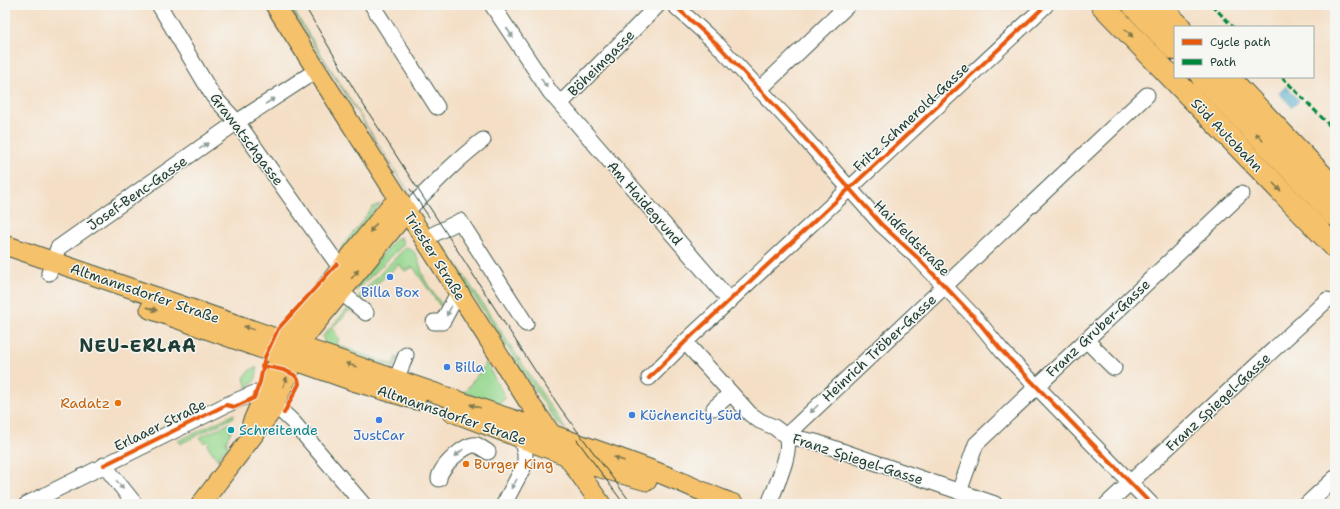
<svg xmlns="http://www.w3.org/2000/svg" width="1340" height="509" font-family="'Shantell Sans',sans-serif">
	<rect width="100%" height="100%" fill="#f6f6f2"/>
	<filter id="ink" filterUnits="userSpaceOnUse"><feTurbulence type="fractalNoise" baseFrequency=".025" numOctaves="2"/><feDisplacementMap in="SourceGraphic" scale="8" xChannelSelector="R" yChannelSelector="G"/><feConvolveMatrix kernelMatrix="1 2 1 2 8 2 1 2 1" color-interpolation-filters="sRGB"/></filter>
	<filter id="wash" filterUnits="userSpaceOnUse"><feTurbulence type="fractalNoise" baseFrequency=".012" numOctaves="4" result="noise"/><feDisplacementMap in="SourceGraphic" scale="16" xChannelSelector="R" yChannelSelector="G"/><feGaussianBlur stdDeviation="0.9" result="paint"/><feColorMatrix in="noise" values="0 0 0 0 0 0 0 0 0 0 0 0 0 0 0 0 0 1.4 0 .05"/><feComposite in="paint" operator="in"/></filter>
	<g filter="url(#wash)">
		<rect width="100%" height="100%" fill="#f4dfc6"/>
		<!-- green -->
		<path fill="#95d78e" stroke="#5a8a61" d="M 288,5 L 290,5 L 410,194 Z
			M 380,204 L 342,253 L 340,253 L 341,248 L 373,207 Z
			M 401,237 L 403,243 L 403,245 L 356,291 L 355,289 L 395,239 Z
			M 406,247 C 419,250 419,266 423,275 C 427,286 436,296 442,305 L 440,306 L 413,267 L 405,271 L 399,264 L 361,298 L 367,304 L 358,297 Z
			M 445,247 L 566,430 L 556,422 L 545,405 L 443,249 Z
			M 350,306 L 357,314 L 350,310 L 332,328 L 339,338 L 337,345 L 393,365 L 396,357 L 398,358 L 394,368 L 324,344 L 323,336 Z
			M 486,363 L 504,395 L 505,398 L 499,405 L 464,393 Z
			M 256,367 C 259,374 254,385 247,388 L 244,378 L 249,371 Z
			M 234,414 L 234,417 L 180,444 L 178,441 Z
			M 228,424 L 231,424 L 233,427 L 226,442 L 228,446 L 226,450 L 223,450 L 218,460 L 207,445 L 209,444 L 207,441 L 204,443 L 200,437 Z"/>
		<!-- water -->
		<path fill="#4baaca" stroke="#35747f" d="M 1286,86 L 1299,101 L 1292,107 L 1279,93 Z"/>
	</g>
	<g filter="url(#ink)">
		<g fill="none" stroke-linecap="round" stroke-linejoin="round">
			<defs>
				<path id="minor" d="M 159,5 L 213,96 L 237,122 L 341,269
					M 372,5 L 437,107
					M 492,5 L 550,92 L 730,301
					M 674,5 L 718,45 L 792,124 L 882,225 L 918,258 L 976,319 L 1002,351 L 1151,504
					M 759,90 L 848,5
					M 560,104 L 658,5
					M 407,211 C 432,186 455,161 483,140
					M 424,239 L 460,221 L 526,324
					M 49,273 L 58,248 L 237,122 L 317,70
					M 341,292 L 366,313
					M 434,322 L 442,322 L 444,319 L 458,293
					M 1086,340 L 1114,368
					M 685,342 L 750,414 L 760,421 L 774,427 L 786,436 L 816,442 L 995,504
					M 649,378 L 685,342 L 1046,5
					M 396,380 L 406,355
					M 275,405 L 294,423 L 363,504
					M 714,408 L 731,393
					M 786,436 L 1147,95
					M 104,465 L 135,504
					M 439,479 C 439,468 466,442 477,445 L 488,452
					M 959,492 L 976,444 L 1241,194
					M 27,504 L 226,405 L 257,392 L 266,391
					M 504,504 L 525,464 L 525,454 L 521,438
					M 769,504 C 775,488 793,451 786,436
					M 1107,504 L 1327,300
					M 1307,504 L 1335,478"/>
				<path id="major" d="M 275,5 L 528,401 L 601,504
					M 5,245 L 523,423 C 571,443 621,457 669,477 C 691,486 712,496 734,504
					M 150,309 L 356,382 L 416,400
					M 452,412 L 597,467 L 647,481
					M 252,423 L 292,330 L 388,209 L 399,199
					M 201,504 L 271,412 L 306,335 L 407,211"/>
				<path id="highway" d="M 1102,5 L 1335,247
					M 1133,5 L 1175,49
					M 1158,5 L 1180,27
					M 1202,77 L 1335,215
					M 1228,77 L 1335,189"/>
			</defs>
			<!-- minor casing -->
			<use href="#minor" stroke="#3f554a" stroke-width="17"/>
			<!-- major casing -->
			<use href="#major" stroke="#3f554a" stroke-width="21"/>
			<!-- highway casing -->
			<use href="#highway" stroke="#3f554a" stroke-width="24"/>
			<!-- minor -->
			<use href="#minor" stroke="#fff" stroke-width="15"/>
			<!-- major -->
			<use href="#major" stroke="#f5c16b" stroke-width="19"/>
			<!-- highway -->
			<use href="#highway" stroke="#f5c16b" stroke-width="22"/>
			<!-- tram -->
			<path stroke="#1f3d34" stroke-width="1" d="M 304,5 L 361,101 L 536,372 L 561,409 L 632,504
				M 410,189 L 429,217
				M 577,440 L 624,504"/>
			<!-- quiet -->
			<path stroke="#00873e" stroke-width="3" stroke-dasharray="6 3" stroke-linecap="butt" d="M 1212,5 L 1233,27
				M 1282,77 L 1335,131"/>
			<defs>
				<path id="cycleway" d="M 674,5 L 718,45 L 792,124 L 882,225 L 918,258 L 976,319 L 1002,351 L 1151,504
					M 262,366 C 273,368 299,370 299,384 L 284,413
					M 649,378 L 685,342 L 1046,5
					M 104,465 L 226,405 L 235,407 L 254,398 L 260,382 L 265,357 L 278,329 L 337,264"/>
			</defs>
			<!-- cycleway casing -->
			<use href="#cycleway" stroke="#f6f6f2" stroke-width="6"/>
			<!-- cycleway -->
			<use href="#cycleway" stroke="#e8590c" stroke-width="4"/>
		</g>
		<!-- one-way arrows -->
		<defs><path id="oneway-solid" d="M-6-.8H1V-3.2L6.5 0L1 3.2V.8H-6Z"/></defs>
		<g fill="#8f9e9a">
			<use href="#oneway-solid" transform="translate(510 33) rotate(56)"/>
			<use href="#oneway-solid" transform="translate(544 83) rotate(56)"/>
			<use href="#oneway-solid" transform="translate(270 101) rotate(-33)"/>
			<use href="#oneway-solid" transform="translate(204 146) rotate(-35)"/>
			<use href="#oneway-solid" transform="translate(449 311) rotate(117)"/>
			<use href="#oneway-solid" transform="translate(814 409) rotate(135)"/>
			<use href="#oneway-solid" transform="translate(459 453) rotate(138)"/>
			<use href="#oneway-solid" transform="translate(514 484) rotate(121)"/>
			<use href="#oneway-solid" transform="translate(120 485) rotate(51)"/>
		</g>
		<g fill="#7f784d">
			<use href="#oneway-solid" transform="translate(1129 33) rotate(46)"/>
			<use href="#oneway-solid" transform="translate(1259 137) rotate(-134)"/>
			<use href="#oneway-solid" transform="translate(1277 187) rotate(46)"/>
			<use href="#oneway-solid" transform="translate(373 228) rotate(128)"/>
			<use href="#oneway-solid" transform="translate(355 274) rotate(-52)"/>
			<use href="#oneway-solid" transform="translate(152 309) rotate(19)"/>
			<use href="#oneway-solid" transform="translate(249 328) rotate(-161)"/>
			<use href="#oneway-solid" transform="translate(351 365) rotate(-160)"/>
			<use href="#oneway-solid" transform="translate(285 382) rotate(-70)"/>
			<use href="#oneway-solid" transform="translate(475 406) rotate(-161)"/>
			<use href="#oneway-solid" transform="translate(619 459) rotate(-160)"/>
		</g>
	</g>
	<!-- markers -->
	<g fill="#3f7fe0" stroke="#f6f6f2" stroke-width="1.5">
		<circle cx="390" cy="277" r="4"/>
		<circle cx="447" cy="367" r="4"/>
		<circle cx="632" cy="415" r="4"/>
		<circle cx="379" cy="420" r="4"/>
	</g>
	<g fill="#e8710a" stroke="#f6f6f2" stroke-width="1.5">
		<circle cx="118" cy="403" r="4"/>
		<circle cx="466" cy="464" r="4"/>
	</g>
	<circle fill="#0f9aa8" stroke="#f6f6f2" stroke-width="1.5" cx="231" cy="430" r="4"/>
	<g text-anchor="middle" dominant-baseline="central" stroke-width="3" stroke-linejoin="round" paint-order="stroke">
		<!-- street labels -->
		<g font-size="14" fill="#1f3d34" stroke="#f6f6f2">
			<text transform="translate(601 63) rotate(-45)">Böheimgasse</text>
			<text transform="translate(911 117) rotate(-43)">Fritz Schmerold-Gasse</text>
			<text transform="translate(1227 135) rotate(46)">Süd Autobahn</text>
			<text transform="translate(247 139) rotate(53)">Grawatschgasse</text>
			<text transform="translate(137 193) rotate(-35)">Josef-Benc-Gasse</text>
			<text transform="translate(645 203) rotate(49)">Am Haidegrund</text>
			<text transform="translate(912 238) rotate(45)">Haidfeldstraße</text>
			<text transform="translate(435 256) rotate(58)">Triester Straße</text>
			<text transform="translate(145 293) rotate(19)">Altmannsdorfer Straße</text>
			<text transform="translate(1098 328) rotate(-43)">Franz Gruber-Gasse</text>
			<text transform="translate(879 348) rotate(-43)">Heinrich Tröber-Gasse</text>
			<text transform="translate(1218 402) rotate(-43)">Franz Spiegel-Gasse</text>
			<text transform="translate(452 415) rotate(19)">Altmannsdorfer Straße</text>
			<text transform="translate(160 425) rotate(-26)">Erlaaer Straße</text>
			<text transform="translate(858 459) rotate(18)">Franz Spiegel-Gasse</text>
		</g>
		<!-- shop labels -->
		<g font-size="14" fill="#366cbe" stroke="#f6f6f2">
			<text x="390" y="292">Billa Box</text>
			<text x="455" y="367" text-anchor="start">Billa</text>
			<text x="640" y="415" text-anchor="start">Küchencity Süd</text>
			<text x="379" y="435">JustCar</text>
		</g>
		<!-- food labels -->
		<g font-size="14" fill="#c56008" stroke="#f6f6f2" text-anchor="end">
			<text x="110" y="403">Radatz</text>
			<text x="474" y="464" text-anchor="start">Burger King</text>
		</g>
		<!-- culture labels -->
		<g font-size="14" fill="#0d838f" stroke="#f6f6f2" text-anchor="start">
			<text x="239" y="430">Schreitende</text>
		</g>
		<!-- district labels -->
		<g font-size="18" font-weight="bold" letter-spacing="1" fill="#1f3d34" stroke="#f6f6f2">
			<text x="138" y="346">NEU-ERLAA</text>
		</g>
	</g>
	<!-- margin -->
	<rect width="1340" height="509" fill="none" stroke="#f6f6f2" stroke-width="20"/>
	<!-- legend -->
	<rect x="1174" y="26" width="140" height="52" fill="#f6f6f2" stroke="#a0aca6"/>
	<rect x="1182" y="39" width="20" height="6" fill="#e8590c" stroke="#a0aca6"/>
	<text x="1210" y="46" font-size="12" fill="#1f3d34">Cycle path</text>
	<rect x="1182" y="59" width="20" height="6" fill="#00873e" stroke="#a0aca6"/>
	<text x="1210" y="66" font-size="12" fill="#1f3d34">Path</text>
</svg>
